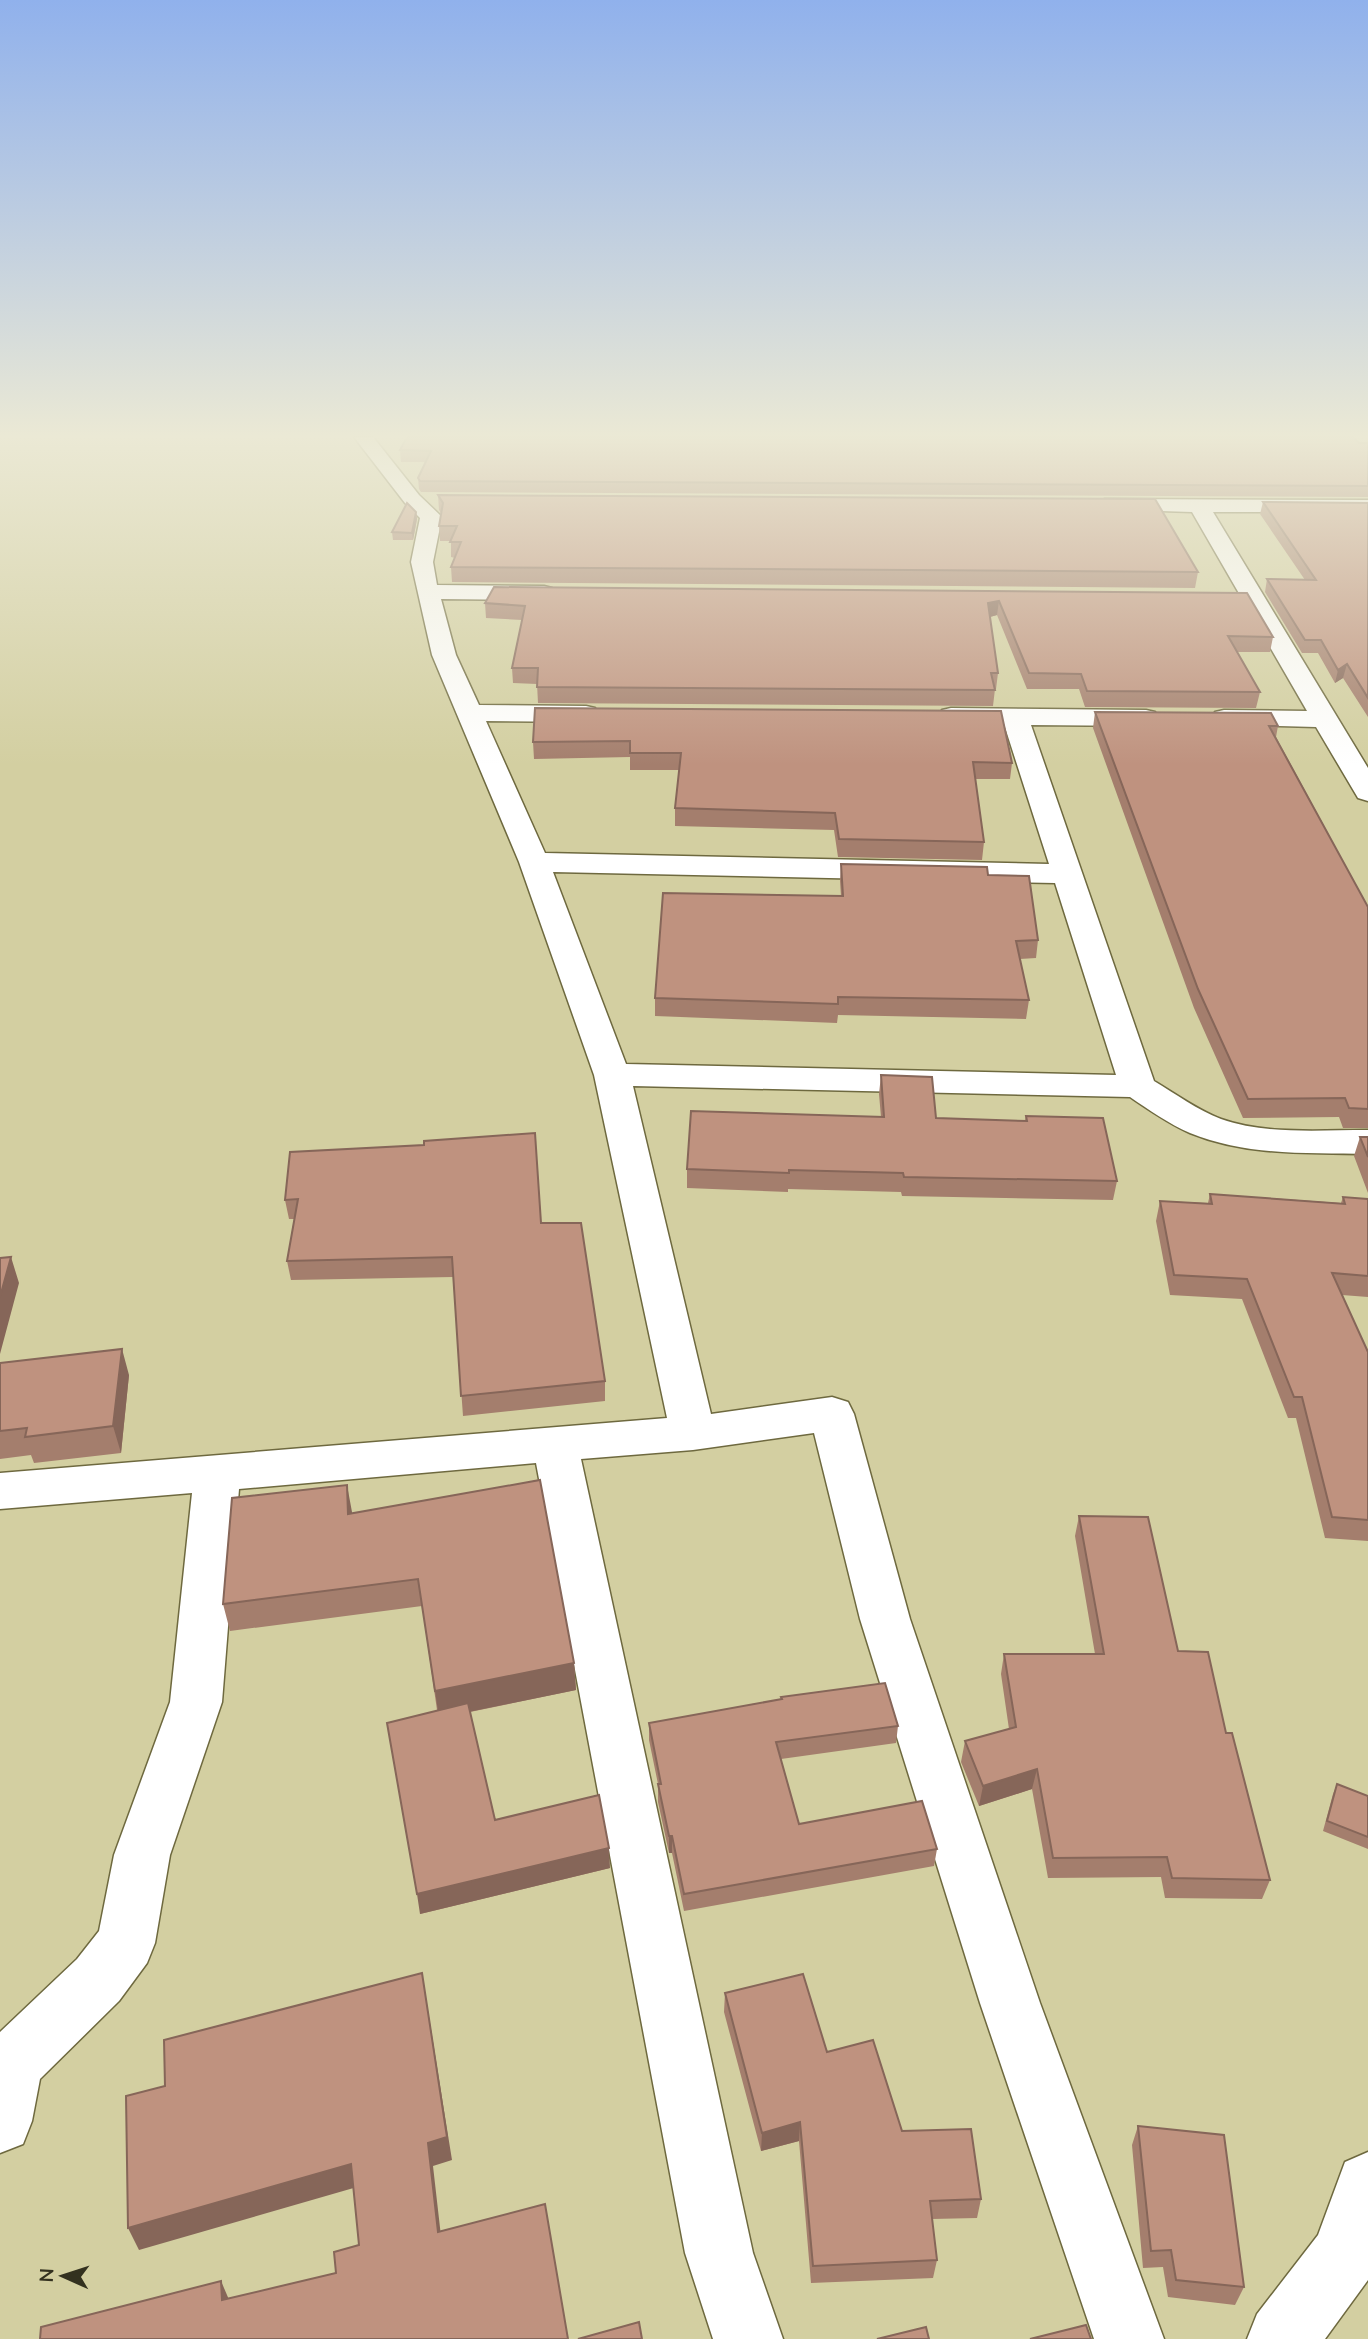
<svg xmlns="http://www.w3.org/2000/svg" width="1368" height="2339" font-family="Mulish,sans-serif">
	<rect width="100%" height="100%" fill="#d3cfa1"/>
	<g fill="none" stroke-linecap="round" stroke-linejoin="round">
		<defs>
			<path id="minor" d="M 354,437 L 373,437 L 419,495 L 442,517 L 433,562 L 437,585 L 544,586 L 552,588 L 556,593 L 552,598 L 544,600 L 441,599 L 456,655 L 479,705 L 586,706 L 595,708 L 599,714 L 595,720 L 586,722 L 486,721 L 545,853 L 1049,864 L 1004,724 L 942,722 L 938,716 L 942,710 L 951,708 L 1146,710 L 1155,712 L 1159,718 L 1155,724 L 1146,726 L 1031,725 L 1154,1081 C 1176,1094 1197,1110 1221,1119 C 1266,1135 1321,1130 1368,1130 L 1368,1154 C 1309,1153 1246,1156 1190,1133 C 1169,1124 1149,1110 1130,1097 L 633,1086 L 711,1414 L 832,1397 L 848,1402 L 854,1414 L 910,1619 L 1040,2003 L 1164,2339 L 1094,2339 L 980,2003 L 860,1619 L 814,1433 L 693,1450 L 581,1459 L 753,2253 L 783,2339 L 713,2339 L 685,2253 L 536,1463 L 239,1489 L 222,1702 L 170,1855 L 155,1943 L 147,1963 L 119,2001 L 40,2079 L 32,2121 L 23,2144 L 0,2153 L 0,2032 L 77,1959 L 99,1931 L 114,1855 L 170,1702 L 192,1493 L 0,1509 L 0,1473 L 667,1418 L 594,1075 L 519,862 L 432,655 L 411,562 L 420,518 L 405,503 ZM 553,872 L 1055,883 L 1116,1075 L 626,1064 Z
				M 1105,499 L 1368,500 L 1368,512 L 1213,512 L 1368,768 L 1368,801 L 1358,798 L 1316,727 L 1215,724 L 1211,718 L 1215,712 L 1224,710 L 1307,711 L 1192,512 L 1098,509 L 1095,505 L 1098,501 Z
				M 1368,2152 L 1368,2280 L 1325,2339 L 1247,2339 L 1257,2314 L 1318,2235 L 1345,2162 Z"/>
		</defs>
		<!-- minor casing -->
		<use href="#minor" stroke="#6e693f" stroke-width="3"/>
		<!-- minor -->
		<use href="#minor" fill="#fff" fill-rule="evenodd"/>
	</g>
	<!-- wall -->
	<path fill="#a47e6d" d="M 1368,443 L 1368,497 L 421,492 L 419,489 L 418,478 L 425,462 L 401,462 L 400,450 Z
		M 438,495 L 1198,572 L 1195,588 L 452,582 L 451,567 L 455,558 L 451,557 L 451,541 L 440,541 L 439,526 L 441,513 L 439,510 Z
		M 1263,502 L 1368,503 L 1368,717 L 1343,678 L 1335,683 L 1318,653 L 1302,653 L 1265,592 L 1267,579 L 1305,580 L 1260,514 Z
		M 416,512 L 417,519 L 413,540 L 393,540 L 392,532 Z
		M 1247,593 L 1273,637 L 1270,652 L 1237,652 L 1260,692 L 1256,708 L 1085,707 L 1079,689 L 1027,689 L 997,615 L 990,617 L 998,673 L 996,689 L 995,689 L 993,706 L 538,703 L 537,684 L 513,683 L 512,668 L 522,620 L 486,618 L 485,603 Z
		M 535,708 L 1012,763 L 1010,779 L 975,779 L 984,842 L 982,860 L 838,857 L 834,830 L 675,826 L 675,808 L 679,770 L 630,770 L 630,757 L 534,759 L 533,742 Z
		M 1095,712 L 1278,726 L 1276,737 L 1368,907 L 1368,1128 L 1343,1128 L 1339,1117 L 1243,1118 L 1194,1008 L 1093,728 Z
		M 841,864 L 988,875 L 1038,940 L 1036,958 L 1020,959 L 1029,1000 L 1026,1019 L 838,1015 L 837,1023 L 655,1016 L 655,998 L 841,896 L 840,881 Z
		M 881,1075 L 936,1118 L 1025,1121 L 1026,1116 L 1117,1181 L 1113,1200 L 902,1196 L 901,1192 L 788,1189 L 788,1192 L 687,1188 L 687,1169 L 881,1117 L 879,1094 Z
		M 1360,1137 L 1368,1137 L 1368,1193 L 1354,1156 Z
		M 290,1152 L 541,1223 L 605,1381 L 605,1401 L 463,1416 L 453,1277 L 291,1280 L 287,1261 L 294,1219 L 289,1219 L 285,1200 Z
		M 1210,1194 L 1341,1203 L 1343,1197 L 1368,1199 L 1368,1297 L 1342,1295 L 1368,1352 L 1368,1541 L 1325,1538 L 1296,1418 L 1288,1418 L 1242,1299 L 1170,1295 L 1156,1221 L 1160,1201 L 1208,1203 Z
		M 0,1363 L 129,1375 L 121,1453 L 34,1463 L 31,1455 L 0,1459 Z
		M 352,1513 L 574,1663 L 576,1690 L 470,1712 L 495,1820 L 610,1868 L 420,1914 L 437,1710 L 422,1606 L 230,1631 L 223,1604 Z
		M 1079,1516 L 1178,1651 L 1226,1733 L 1270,1880 L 1262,1899 L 1165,1898 L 1161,1877 L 1048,1878 L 1032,1789 L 979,1806 L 961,1762 L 965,1741 L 1009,1729 L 1001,1674 L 1004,1654 L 1095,1654 L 1075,1536 Z
		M 649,1723 L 898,1726 L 896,1743 L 781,1759 L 799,1824 L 937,1849 L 934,1866 L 684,1911 L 672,1853 L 669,1853 L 658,1802 L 658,1784 L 649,1740 Z
		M 1337,1784 L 1368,1796 L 1368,1849 L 1323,1831 L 1333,1794 Z
		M 725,1993 L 827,2052 L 902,2131 L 981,2199 L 977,2218 L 932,2219 L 937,2260 L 933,2278 L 811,2283 L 799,2141 L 761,2151 L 724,2012 Z
		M 1138,2126 L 1244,2287 L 1235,2305 L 1168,2297 L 1163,2267 L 1143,2268 L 1132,2145 Z"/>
	<!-- shaded-wall -->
	<path fill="#866659" d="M 416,512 L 417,519 L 413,540 L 412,533 Z
		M 999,601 L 997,615 L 986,618 L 988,603 Z
		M 1347,664 L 1343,678 L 1335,683 L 1338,670 Z
		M 11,1257 L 19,1283 L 0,1354 L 0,1297 Z
		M 122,1349 L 129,1375 L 121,1453 L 113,1426 Z
		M 347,1485 L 352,1512 L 353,1541 L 348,1514 Z
		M 574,1663 L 576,1690 L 439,1718 L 435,1691 Z
		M 1037,1769 L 1032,1789 L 979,1806 L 983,1786 Z
		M 669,1836 L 672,1836 L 672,1853 L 669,1853 Z
		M 609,1848 L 610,1868 L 420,1914 L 417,1894 Z
		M 422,1973 L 452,2160 L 433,2166 L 443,2254 L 438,2232 L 428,2143 Z
		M 800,2122 L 799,2141 L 761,2151 L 762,2133 Z
		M 351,2164 L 357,2187 L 139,2250 L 128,2228 Z
		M 221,2281 L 230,2302 L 222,2300 Z"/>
	<!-- building -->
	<path fill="#bf927f" stroke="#866659" stroke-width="2" d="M 407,437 L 1353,437 L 1359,443 L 1368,443 L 1368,486 L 420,481 L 418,478 L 431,451 L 400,450 Z
		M 438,495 L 1155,499 L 1198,572 L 451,567 L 461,542 L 450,542 L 457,526 L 439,526 L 443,503 Z
		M 1263,502 L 1368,503 L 1368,698 L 1347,664 L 1338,670 L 1321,640 L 1305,640 L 1267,579 L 1316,580 Z
		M 407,503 L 416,512 L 412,533 L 392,532 Z
		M 494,587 L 1247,593 L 1273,637 L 1228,636 L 1260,692 L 1087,691 L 1081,674 L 1029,673 L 999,601 L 988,603 L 998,673 L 991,673 L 995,690 L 537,687 L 538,668 L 512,668 L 525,606 L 485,603 Z
		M 535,708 L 1001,711 L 1012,763 L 973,762 L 984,842 L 839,839 L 835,813 L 675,808 L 681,753 L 630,753 L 630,741 L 533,742 Z
		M 1095,712 L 1271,713 L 1278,726 L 1269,726 L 1368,907 L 1368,1109 L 1349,1108 L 1345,1098 L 1248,1099 L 1198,989 Z
		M 841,864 L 987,867 L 988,875 L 1029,876 L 1038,940 L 1016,941 L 1029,1000 L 838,997 L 838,1004 L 655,998 L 663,893 L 843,896 Z
		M 881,1075 L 932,1077 L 936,1118 L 1027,1121 L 1026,1116 L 1103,1118 L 1117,1181 L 904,1177 L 903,1173 L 789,1170 L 789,1173 L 687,1169 L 691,1111 L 884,1117 Z
		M 535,1133 L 541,1223 L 581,1223 L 605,1381 L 461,1396 L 452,1257 L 287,1261 L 298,1199 L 285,1200 L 290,1152 L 424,1145 L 424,1141 Z
		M 1360,1137 L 1368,1137 L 1368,1157 Z
		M 1210,1194 L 1345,1204 L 1343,1197 L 1368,1199 L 1368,1276 L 1332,1273 L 1368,1352 L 1368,1520 L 1332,1517 L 1302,1397 L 1294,1397 L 1247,1279 L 1174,1275 L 1160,1201 L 1212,1204 Z
		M 11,1257 L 0,1297 L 0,1258 Z
		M 122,1349 L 113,1426 L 25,1437 L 27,1428 L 0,1431 L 0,1363 Z
		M 540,1480 L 574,1663 L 435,1691 L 418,1579 L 223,1604 L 232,1498 L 347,1485 L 348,1514 Z
		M 1079,1516 L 1148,1517 L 1178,1651 L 1208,1652 L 1226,1733 L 1232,1733 L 1270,1880 L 1172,1878 L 1167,1857 L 1053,1858 L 1037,1769 L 983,1786 L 965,1741 L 1016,1727 L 1004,1654 L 1104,1654 Z
		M 885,1683 L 898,1726 L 776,1742 L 799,1824 L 922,1801 L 937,1849 L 684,1894 L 672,1836 L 669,1836 L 658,1784 L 661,1784 L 649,1723 L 782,1699 L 781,1697 Z
		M 468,1703 L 495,1820 L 599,1795 L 609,1848 L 417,1894 L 387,1723 Z
		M 1337,1784 L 1368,1796 L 1368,1837 L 1327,1821 Z
		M 422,1973 L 447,2137 L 428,2143 L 438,2232 L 545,2204 L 568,2339 L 40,2339 L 41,2327 L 221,2281 L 222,2300 L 336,2273 L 334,2252 L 359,2245 L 351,2164 L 128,2228 L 126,2096 L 165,2086 L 164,2040 Z
		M 803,1974 L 827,2052 L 873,2040 L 902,2131 L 971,2129 L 981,2199 L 930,2201 L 937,2260 L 813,2266 L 800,2122 L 762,2133 L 725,1993 Z
		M 1138,2126 L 1224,2135 L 1244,2287 L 1176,2280 L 1171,2250 L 1151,2251 Z
		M 639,2322 L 642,2339 L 578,2339 Z
		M 1086,2325 L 1091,2339 L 1030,2339 Z
		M 926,2327 L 929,2339 L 877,2339 Z"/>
	<!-- sky -->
	<linearGradient id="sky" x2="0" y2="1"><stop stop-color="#90b1ec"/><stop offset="0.57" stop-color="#ebe9d5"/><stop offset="1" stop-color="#ebe9d5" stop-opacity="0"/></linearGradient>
	<rect width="1368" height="765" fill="url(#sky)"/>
	<!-- north arrow -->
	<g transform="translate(63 2276) rotate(273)" stroke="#d3cfa1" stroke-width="5" paint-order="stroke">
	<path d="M0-5L12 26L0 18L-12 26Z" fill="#33311f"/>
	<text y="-10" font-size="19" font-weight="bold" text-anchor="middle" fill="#33311f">N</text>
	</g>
</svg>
